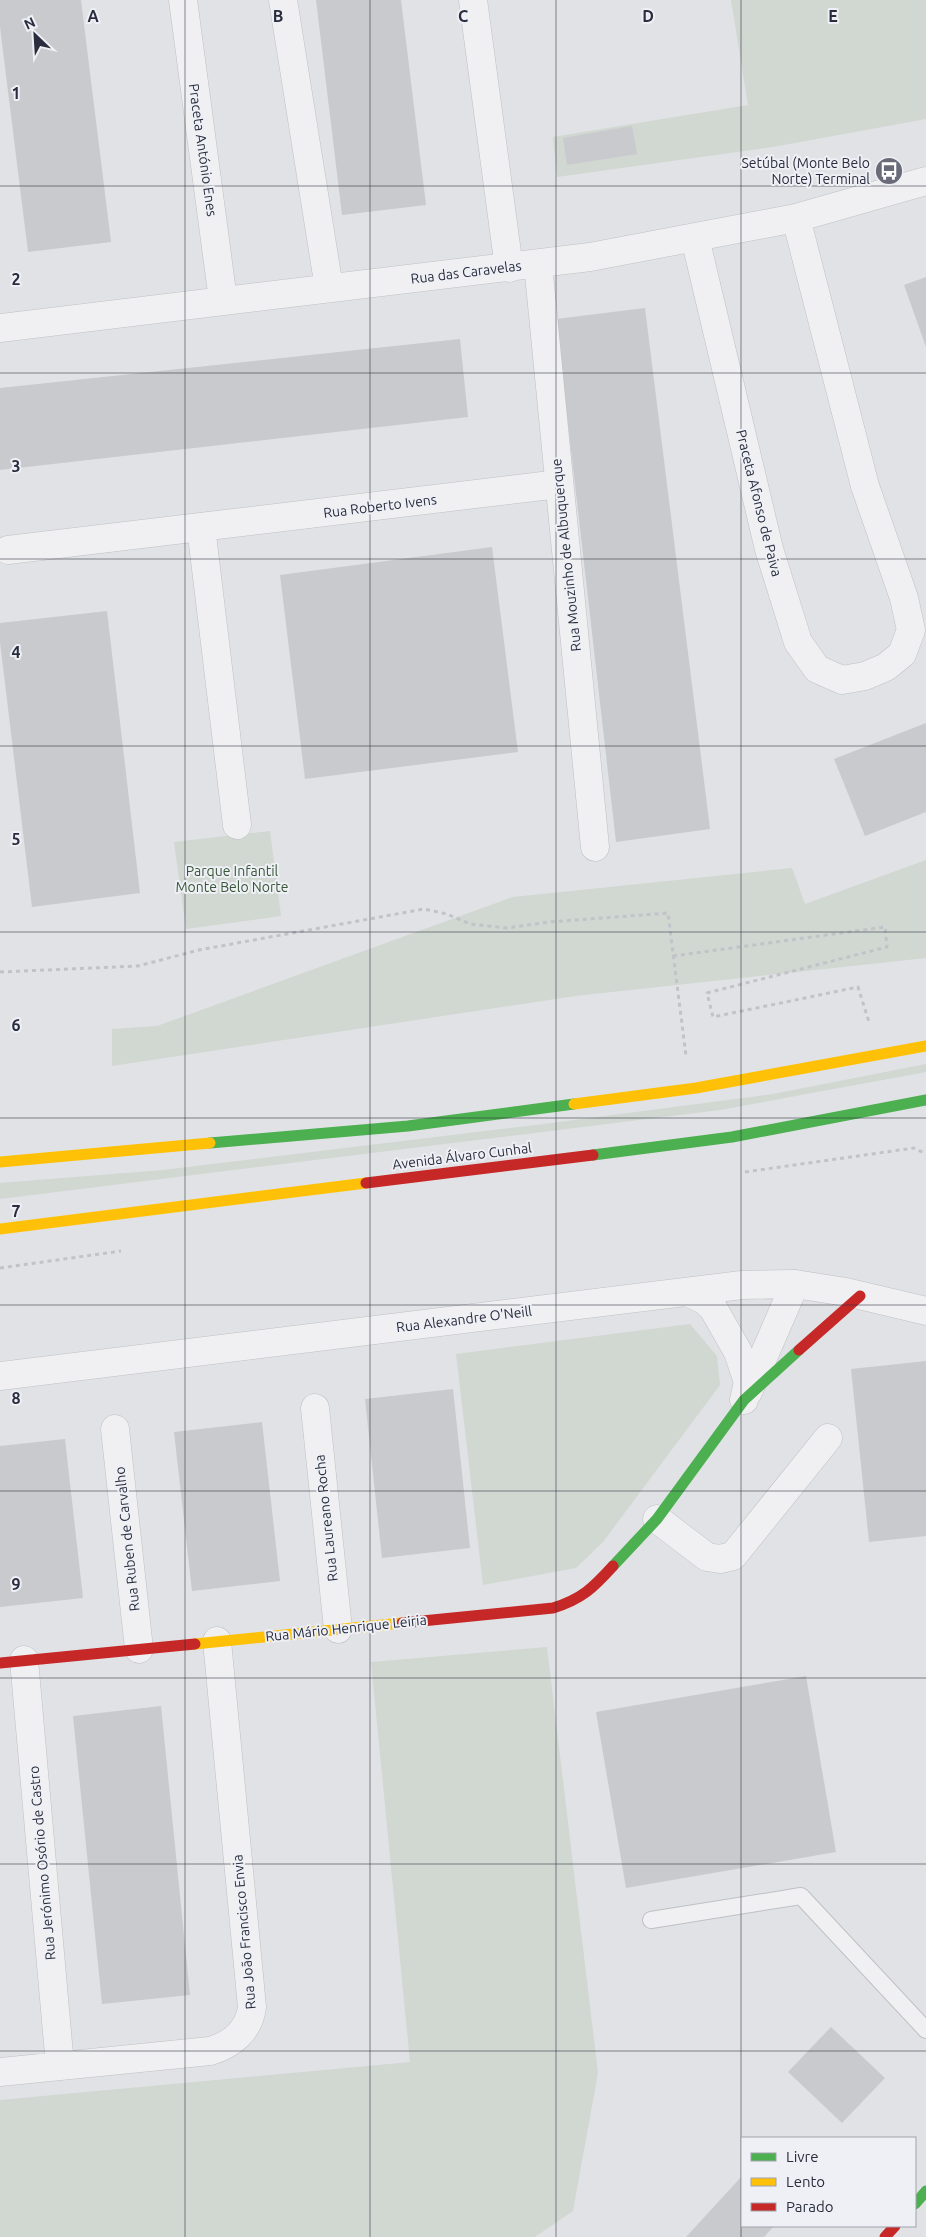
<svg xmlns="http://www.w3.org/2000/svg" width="926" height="2237" font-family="Ubuntu,sans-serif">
	<rect width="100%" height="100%" fill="#e1e2e5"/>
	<!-- green -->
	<path fill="#d0d8d1" d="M 731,0 L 926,0 L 926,119 L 773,147 L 557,177 L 553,137 L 748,105 Z
		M 270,831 L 281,916 L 186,929 L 174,842 Z
		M 926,860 L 926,958 L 575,996 L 112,1066 L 112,1029 L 157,1026 L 513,897 L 792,868 L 805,904 Z
		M 926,1064 L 926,1072 L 720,1110 L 0,1199 L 0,1183 L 163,1170 L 544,1124 L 773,1094 Z
		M 690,1324 L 717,1356 L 720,1385 L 603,1542 L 576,1568 L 483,1585 L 456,1354 Z
		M 547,1647 L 598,2073 L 573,2211 L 535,2237 L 0,2237 L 0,2100 L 410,2062 L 371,1662 Z"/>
	<!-- building -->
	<path fill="#c9cacd" d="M 0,0 L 81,0 L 111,242 L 28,252 L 0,27 Z
		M 316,0 L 401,0 L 426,205 L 342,215 Z
		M 632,126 L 637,154 L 567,165 L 563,138 Z
		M 926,277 L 926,347 L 904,285 Z
		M 645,308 L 710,829 L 616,842 L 556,319 Z
		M 460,339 L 468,417 L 0,470 L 0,388 Z
		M 492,547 L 518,752 L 305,779 L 280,575 Z
		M 107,611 L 140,893 L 32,907 L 0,642 L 0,623 Z
		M 926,723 L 926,812 L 865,836 L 834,759 Z
		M 926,1361 L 926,1536 L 869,1542 L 851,1369 Z
		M 453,1389 L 470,1548 L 382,1558 L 365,1399 Z
		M 262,1422 L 280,1581 L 192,1591 L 174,1432 Z
		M 65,1439 L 83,1598 L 0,1607 L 0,1446 Z
		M 806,1676 L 836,1852 L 626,1888 L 596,1712 Z
		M 161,1706 L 190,1995 L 102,2004 L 73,1716 Z
		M 831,2027 L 885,2078 L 842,2123 L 788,2072 Z
		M 742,2176 L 742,2226 L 774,2226 L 764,2237 L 686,2237 Z"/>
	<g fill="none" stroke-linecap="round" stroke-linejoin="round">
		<defs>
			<path id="lane" d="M 651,1920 L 801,1896 L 926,2030"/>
			<path id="street" d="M 183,0 L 223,300
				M 283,0 L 329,288
				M 473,0 L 509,268
				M 695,238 L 769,549 L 798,642 L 817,669 L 842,680 L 865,676 L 886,667 L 902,654 L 911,630 L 904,598 L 865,486 L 796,218
				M 538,264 L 595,847
				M 0,328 L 590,257 L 796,218 L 926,181
				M 201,527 L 237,825
				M 8,550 L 559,484
				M 687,1292 L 704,1300 L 713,1308 L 738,1352 L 748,1382 L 744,1400
				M 0,1376 L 742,1285 L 795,1284 L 846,1292 L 926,1311
				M 748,1392 L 795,1284
				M 315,1408 L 338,1629
				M 115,1429 L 139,1649
				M 657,1519 L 707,1557 L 720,1559 L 733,1556 L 828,1438
				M 24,1660 L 60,2066
				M 0,2072 L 210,2051 C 231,2045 249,2031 252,2007 L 217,1641"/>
		</defs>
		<!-- lane casing -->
		<use href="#lane" stroke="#bfc0c3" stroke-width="18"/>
		<!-- street casing -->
		<use href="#street" stroke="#bfc0c3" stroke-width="29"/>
		<!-- path -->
		<path stroke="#c2c3c9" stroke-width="3" stroke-dasharray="4 4" stroke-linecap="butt" d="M 673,956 L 885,927 L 887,947 L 707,993 L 713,1017 L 858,987 L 869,1022
			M 0,972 L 138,966 L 199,950 L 424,909 L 447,914 L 470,924 L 507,928 L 549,922 L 668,913 L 686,1056
			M 745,1172 L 914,1148 L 926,1154
			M 0,1268 L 121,1251"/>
		<!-- lane -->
		<use href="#lane" stroke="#f0f0f2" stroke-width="16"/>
		<!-- street -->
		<use href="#street" stroke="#f0f0f2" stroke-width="28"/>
		<!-- fast -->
		<path stroke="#4caf50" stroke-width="11" d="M 210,1143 L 408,1126 L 574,1104
			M 593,1155 L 732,1137 L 926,1100
			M 613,1566 L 657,1519 L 744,1400 L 799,1350
			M 915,2204 L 926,2191"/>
		<!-- slow -->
		<path stroke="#ffc107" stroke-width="11" d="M 574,1104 L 696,1088 L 926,1046
			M 0,1162 L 210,1143
			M 0,1229 L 366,1183
			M 195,1644 L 402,1623"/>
		<!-- jam -->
		<path stroke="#c62828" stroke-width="11" d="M 366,1183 L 593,1155
			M 799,1350 L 860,1296
			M 402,1623 L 553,1608 C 582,1599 593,1588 613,1566
			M 0,1663 L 195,1644
			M 885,2237 L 895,2226"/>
	</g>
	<!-- grid -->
	<path fill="none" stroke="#292d3d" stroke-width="1" stroke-opacity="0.55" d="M 185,0 L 185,2237M 370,0 L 370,2237M 556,0 L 556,2237M 741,0 L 741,2237M 0,186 L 926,186M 0,373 L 926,373M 0,559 L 926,559M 0,746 L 926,746M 0,932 L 926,932M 0,1118 L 926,1118M 0,1305 L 926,1305M 0,1491 L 926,1491M 0,1678 L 926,1678M 0,1864 L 926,1864M 0,2051 L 926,2051"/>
	<!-- icons -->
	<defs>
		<symbol id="bus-disc" viewBox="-11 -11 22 22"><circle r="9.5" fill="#696c78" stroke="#eef0f5"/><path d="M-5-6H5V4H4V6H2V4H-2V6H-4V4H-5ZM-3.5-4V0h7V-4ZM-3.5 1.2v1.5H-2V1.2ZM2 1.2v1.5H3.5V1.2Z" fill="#fff"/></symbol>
	</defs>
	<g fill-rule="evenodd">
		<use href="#bus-disc" x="873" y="155" width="32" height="32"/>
	</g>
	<g text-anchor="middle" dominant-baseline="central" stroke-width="4" stroke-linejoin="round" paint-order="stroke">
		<!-- street labels -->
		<g font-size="14" fill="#292d3d" stroke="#eef0f5">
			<text transform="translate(203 150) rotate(82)">Praceta António Enes</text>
			<text transform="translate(466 272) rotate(-7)">Rua das Caravelas</text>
			<text transform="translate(759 503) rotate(76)">Praceta Afonso de Paiva</text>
			<text transform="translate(380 506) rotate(-7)">Rua Roberto Ivens</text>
			<text transform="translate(566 555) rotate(-96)">Rua Mouzinho de Albuquerque</text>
			<text transform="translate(462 1156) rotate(-7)">Avenida Álvaro Cunhal</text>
			<text transform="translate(464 1319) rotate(-7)">Rua Alexandre O'Neill</text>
			<text transform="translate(326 1518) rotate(-96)">Rua Laureano Rocha</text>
			<text transform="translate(127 1539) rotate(-96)">Rua Ruben de Carvalho</text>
			<text transform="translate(346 1628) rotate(-6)">Rua Mário Henrique Leiria</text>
			<text transform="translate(42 1863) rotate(-95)">Rua Jerónimo Osório de Castro</text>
			<text transform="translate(244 1932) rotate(-95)">Rua João Francisco Envia</text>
		</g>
		<!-- poi labels -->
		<g font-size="14" fill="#292d3d" stroke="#eef0f5" text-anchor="end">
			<text x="870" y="163">Setúbal (Monte Belo<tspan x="870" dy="16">Norte) Terminal</tspan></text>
		</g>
		<!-- park labels -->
		<g font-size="14" fill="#395738" stroke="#eef0f5">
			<text x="232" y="871">Parque Infantil<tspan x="232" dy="16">Monte Belo Norte</tspan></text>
		</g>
	</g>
	<g font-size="16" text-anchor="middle" font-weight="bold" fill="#292d3d" stroke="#eef0f5" stroke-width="4" stroke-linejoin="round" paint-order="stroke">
		<text x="93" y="22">A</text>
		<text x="278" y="22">B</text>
		<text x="463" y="22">C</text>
		<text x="648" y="22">D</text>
		<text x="833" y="22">E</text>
		<text x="16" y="99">1</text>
		<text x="16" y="285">2</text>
		<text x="16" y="472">3</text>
		<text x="16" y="658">4</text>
		<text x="16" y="845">5</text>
		<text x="16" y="1031">6</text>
		<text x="16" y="1217">7</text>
		<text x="16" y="1404">8</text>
		<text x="16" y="1590">9</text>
	</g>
	<!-- legend -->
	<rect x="741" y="2137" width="175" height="90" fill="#eef0f5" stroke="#9fa2ab"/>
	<rect x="751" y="2153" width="25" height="8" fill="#4caf50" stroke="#9fa2ab"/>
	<text x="786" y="2162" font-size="15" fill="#292d3d">Livre</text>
	<rect x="751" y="2178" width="25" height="8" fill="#ffc107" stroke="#9fa2ab"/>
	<text x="786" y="2187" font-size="15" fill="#292d3d">Lento</text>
	<rect x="751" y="2203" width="25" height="8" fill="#c62828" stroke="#9fa2ab"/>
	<text x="786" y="2212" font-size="15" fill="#292d3d">Parado</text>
	<!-- north arrow -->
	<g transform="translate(35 35) rotate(335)" stroke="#eef0f5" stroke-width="4" paint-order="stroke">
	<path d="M0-4L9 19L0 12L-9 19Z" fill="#292d3d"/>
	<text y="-8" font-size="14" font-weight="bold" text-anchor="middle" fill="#292d3d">N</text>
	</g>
</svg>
